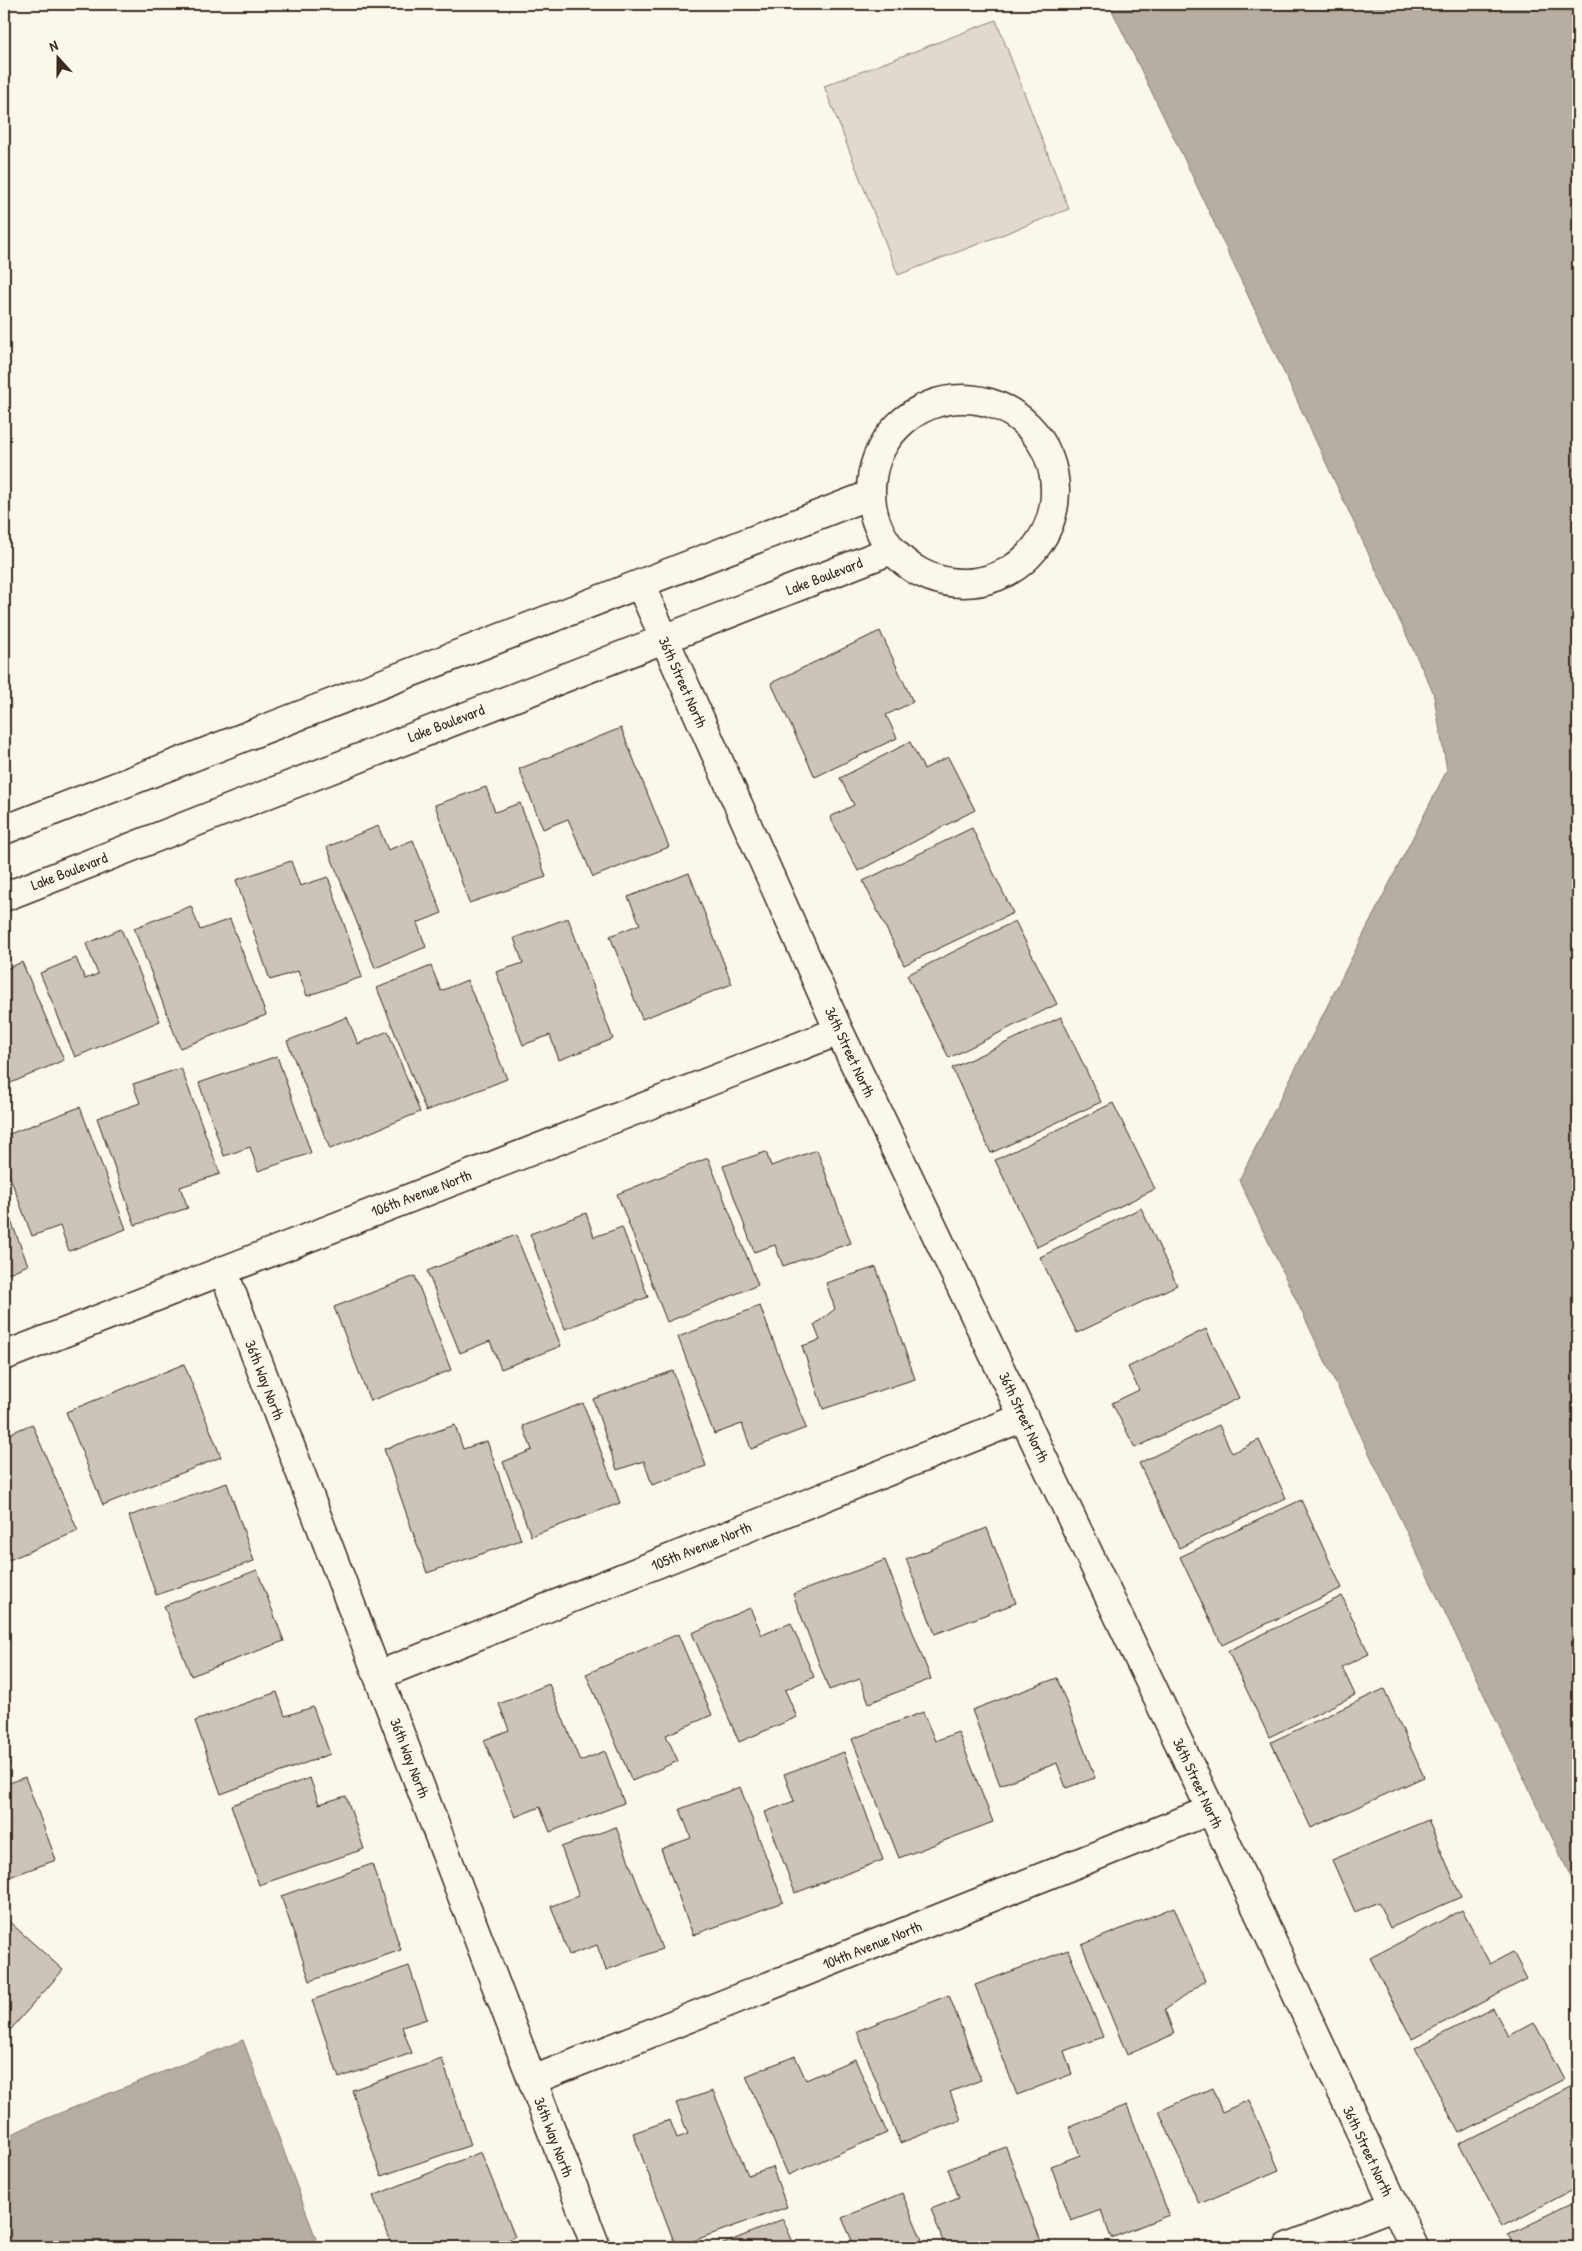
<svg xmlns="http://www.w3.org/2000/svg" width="1582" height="2251" font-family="'Patrick Hand',sans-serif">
	<rect width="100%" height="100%" fill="#fbf7ec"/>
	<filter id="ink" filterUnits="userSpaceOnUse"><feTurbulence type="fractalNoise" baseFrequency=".02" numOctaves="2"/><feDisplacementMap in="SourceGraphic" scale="10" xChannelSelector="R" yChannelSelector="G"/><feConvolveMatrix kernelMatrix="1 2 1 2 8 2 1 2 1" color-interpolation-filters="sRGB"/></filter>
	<g filter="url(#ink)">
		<!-- green -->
		<path fill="#dfd9ce" stroke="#8d8276" d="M 996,20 L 1069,209 L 898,275 L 824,86 Z"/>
		<!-- water -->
		<path fill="#b6aea2" stroke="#85796d" d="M 1109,4 L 1578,4 L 1578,1892 L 1239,1180 L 1447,770 L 1433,692 L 1189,169 Z
			M 243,2040 L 319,2247 L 4,2247 L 4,2138 L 35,2123 Z"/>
		<!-- building -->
		<path fill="#ccc4b9" stroke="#3b2a1e" d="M 880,631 L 913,702 L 886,715 L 897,738 L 815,777 L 771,683 Z
			M 621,728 L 669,847 L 593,877 L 568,819 L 543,829 L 519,769 Z
			M 910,742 L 924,769 L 948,757 L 975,810 L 858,871 L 830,817 L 854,805 L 840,778 Z
			M 486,787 L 495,812 L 520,803 L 546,877 L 469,903 L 435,805 Z
			M 378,826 L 388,850 L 413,840 L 442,913 L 417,923 L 426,947 L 375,968 L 327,847 Z
			M 972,828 L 1013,913 L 904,965 L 863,881 Z
			M 291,861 L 300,886 L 328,877 L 362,977 L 307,996 L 298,971 L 270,980 L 236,880 Z
			M 689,873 L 732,984 L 642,1019 L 610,936 L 640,924 L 628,897 Z
			M 191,906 L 200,930 L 230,919 L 266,1015 L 180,1048 L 134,928 Z
			M 568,918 L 613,1039 L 559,1060 L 550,1035 L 523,1045 L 496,972 L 523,963 L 514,938 Z
			M 1015,921 L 1057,1004 L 949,1058 L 907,975 Z
			M 121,929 L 160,1021 L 75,1057 L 40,973 L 76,958 L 85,979 L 98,974 L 86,944 Z
			M 22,962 L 64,1060 L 4,1086 L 4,970 Z
			M 431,966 L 441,991 L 467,980 L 507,1079 L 426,1111 L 377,988 Z
			M 347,1017 L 358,1044 L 388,1031 L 420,1112 L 330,1149 L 287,1041 Z
			M 1061,1017 L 1101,1102 L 991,1153 L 952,1068 Z
			M 277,1056 L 311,1153 L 258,1171 L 250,1147 L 224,1156 L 199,1083 Z
			M 181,1068 L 220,1174 L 180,1187 L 188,1208 L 135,1225 L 97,1118 L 140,1103 L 133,1084 Z
			M 1113,1103 L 1155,1189 L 1037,1247 L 995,1160 Z
			M 80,1107 L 126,1229 L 69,1251 L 60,1226 L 32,1236 L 4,1161 L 4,1136 Z
			M 817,1150 L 851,1243 L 783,1266 L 775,1245 L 754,1252 L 723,1166 L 766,1152 L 771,1166 Z
			M 708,1158 L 758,1285 L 667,1322 L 617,1194 Z
			M 4,1203 L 28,1265 L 4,1275 Z
			M 1141,1208 L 1177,1285 L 1077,1333 L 1040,1257 Z
			M 586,1213 L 594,1237 L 622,1227 L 648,1297 L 565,1329 L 530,1234 Z
			M 516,1235 L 561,1346 L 501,1369 L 490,1341 L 460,1353 L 427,1271 Z
			M 876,1267 L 915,1379 L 823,1409 L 802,1346 L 820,1340 L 814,1325 L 835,1309 L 826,1283 Z
			M 415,1276 L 451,1370 L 370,1401 L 334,1307 Z
			M 760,1306 L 806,1428 L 751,1449 L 742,1424 L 714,1434 L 678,1337 Z
			M 1206,1329 L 1239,1398 L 1135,1448 L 1112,1403 L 1139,1390 L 1128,1367 Z
			M 184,1364 L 221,1457 L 103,1505 L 66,1412 Z
			M 673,1371 L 706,1466 L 652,1485 L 644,1461 L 617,1470 L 593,1399 Z
			M 583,1403 L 620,1503 L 531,1536 L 503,1462 L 532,1450 L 523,1426 Z
			M 32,1424 L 78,1531 L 4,1562 L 4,1436 Z
			M 455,1425 L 463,1449 L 487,1441 L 521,1540 L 427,1573 L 384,1449 Z
			M 1219,1425 L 1232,1453 L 1259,1440 L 1286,1498 L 1179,1548 L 1139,1463 Z
			M 227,1483 L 254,1561 L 156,1595 L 129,1516 Z
			M 1301,1500 L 1342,1588 L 1222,1645 L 1180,1557 Z
			M 987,1528 L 1016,1603 L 935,1634 L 906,1559 Z
			M 885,1560 L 931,1679 L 869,1703 L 860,1679 L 829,1690 L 793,1594 Z
			M 257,1570 L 284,1641 L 191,1676 L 164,1606 Z
			M 1342,1596 L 1369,1654 L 1342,1667 L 1355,1695 L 1269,1737 L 1228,1651 Z
			M 750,1608 L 762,1635 L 791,1623 L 814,1677 L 785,1690 L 797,1717 L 739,1742 L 692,1633 Z
			M 678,1634 L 712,1715 L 666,1735 L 678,1761 L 632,1781 L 586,1674 Z
			M 1057,1678 L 1095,1778 L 1066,1788 L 1057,1763 L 1000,1785 L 972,1710 Z
			M 549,1684 L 580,1761 L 605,1751 L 624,1803 L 550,1832 L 540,1807 L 515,1817 L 484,1740 L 509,1730 L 499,1704 Z
			M 1384,1689 L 1424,1777 L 1311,1828 L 1271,1742 Z
			M 277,1692 L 285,1716 L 313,1707 L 330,1754 L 221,1794 L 195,1721 Z
			M 923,1712 L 935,1741 L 958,1732 L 993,1822 L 899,1858 L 852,1739 Z
			M 4,1748 L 10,1765 L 4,1768 Z
			M 844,1752 L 883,1860 L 795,1893 L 765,1812 L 794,1801 L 784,1774 Z
			M 25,1777 L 56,1860 L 4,1879 L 4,1785 Z
			M 310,1778 L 319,1804 L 346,1796 L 364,1849 L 259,1885 L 231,1805 Z
			M 740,1787 L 783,1902 L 693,1935 L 661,1849 L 691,1838 L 680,1809 Z
			M 1428,1820 L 1461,1897 L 1390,1928 L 1378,1902 L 1355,1912 L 1332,1860 Z
			M 616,1827 L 662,1949 L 606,1970 L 597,1945 L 569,1955 L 551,1906 L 579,1896 L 561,1847 Z
			M 372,1864 L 401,1950 L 310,1981 L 281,1896 Z
			M 1174,1907 L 1205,1981 L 1165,2010 L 1174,2034 L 1127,2055 L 1082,1945 Z
			M 1462,1910 L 1490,1964 L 1513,1952 L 1527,1979 L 1412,2039 L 1370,1958 Z
			M 4,1917 L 63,1970 L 5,2036 L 4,2035 Z
			M 1068,1950 L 1103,2037 L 1064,2051 L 1072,2074 L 1017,2095 L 975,1985 Z
			M 409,1966 L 427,2019 L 402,2027 L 412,2053 L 339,2078 L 312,2000 Z
			M 949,1995 L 981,2080 L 950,2092 L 961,2120 L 900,2143 L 857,2031 Z
			M 1493,2008 L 1508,2036 L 1534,2022 L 1564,2079 L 1459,2133 L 1415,2048 Z
			M 795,2056 L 806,2080 L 855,2059 L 887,2133 L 788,2175 L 746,2076 Z
			M 442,2059 L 471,2145 L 381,2176 L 352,2090 Z
			M 1578,2083 L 1578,2187 L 1502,2227 L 1459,2144 Z
			M 1212,2088 L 1222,2112 L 1249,2100 L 1279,2170 L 1199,2204 L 1159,2111 Z
			M 713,2091 L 748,2175 L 772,2167 L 787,2207 L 676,2247 L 633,2133 L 670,2120 L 677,2138 L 688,2134 L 676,2103 Z
			M 1127,2105 L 1169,2215 L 1111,2238 L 1101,2210 L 1071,2221 L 1051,2166 L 1080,2155 L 1069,2127 Z
			M 1006,2147 L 1043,2247 L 945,2247 L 931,2209 L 959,2198 L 948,2169 Z
			M 481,2152 L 515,2237 L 490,2247 L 393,2247 L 373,2196 Z
			M 902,2193 L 925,2247 L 848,2247 L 854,2245 L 842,2218 Z
			M 1578,2201 L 1578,2247 L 1515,2247 L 1508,2235 Z
			M 783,2219 L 795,2247 L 716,2247 Z"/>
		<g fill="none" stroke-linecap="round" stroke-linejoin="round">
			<defs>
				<path id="minor" d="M871 491a92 92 0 1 1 184 0a92 92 0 1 1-184 0Z
					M 640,584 L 839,1031 L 1211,1810 L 1414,2247
					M 4,830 L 867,496
					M 4,897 L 889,551
					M 223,1270 L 596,2247
					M 4,1356 L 839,1031
					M 379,1675 L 1024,1417
					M 533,2080 L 1211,1810
					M 1288,2247 L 1393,2206"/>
			</defs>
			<!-- minor casing -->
			<use href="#minor" stroke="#3b2a1e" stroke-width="31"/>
			<!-- minor -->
			<use href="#minor" stroke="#fbf7ec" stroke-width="28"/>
		</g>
	</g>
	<g text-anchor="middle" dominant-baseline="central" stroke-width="4" stroke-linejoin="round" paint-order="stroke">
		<!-- street labels -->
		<g font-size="15" fill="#3b2a1e" stroke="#fbf7ec">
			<text transform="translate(824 576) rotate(-21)">Lake Boulevard</text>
			<text transform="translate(683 682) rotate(66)">36th Street North</text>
			<text transform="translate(446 723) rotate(-21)">Lake Boulevard</text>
			<text transform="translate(69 871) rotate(-21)">Lake Boulevard</text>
			<text transform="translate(850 1052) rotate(65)">36th Street North</text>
			<text transform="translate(421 1193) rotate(-21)">106th Avenue North</text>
			<text transform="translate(265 1380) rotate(69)">36th Way North</text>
			<text transform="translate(1024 1417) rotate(65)">36th Street North</text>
			<text transform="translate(701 1546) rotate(-22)">105th Avenue North</text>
			<text transform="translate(410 1758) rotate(69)">36th Way North</text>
			<text transform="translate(1198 1783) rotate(65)">36th Street North</text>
			<text transform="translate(872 1945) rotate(-22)">104th Avenue North</text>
			<text transform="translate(554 2137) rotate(69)">36th Way North</text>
			<text transform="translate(1368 2151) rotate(65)">36th Street North</text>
		</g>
	</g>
	<!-- margin -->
	<rect width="1582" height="2251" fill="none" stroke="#fbf7ec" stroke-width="20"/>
	<rect x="10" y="10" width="1562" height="2231" fill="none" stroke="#3b2a1e" stroke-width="2" filter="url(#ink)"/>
	<!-- north arrow -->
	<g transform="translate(58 58) rotate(339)" stroke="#fbf7ec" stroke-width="4" paint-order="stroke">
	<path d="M0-4L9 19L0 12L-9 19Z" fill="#3b2a1e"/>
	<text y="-8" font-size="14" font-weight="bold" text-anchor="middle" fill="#3b2a1e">N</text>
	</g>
</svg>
